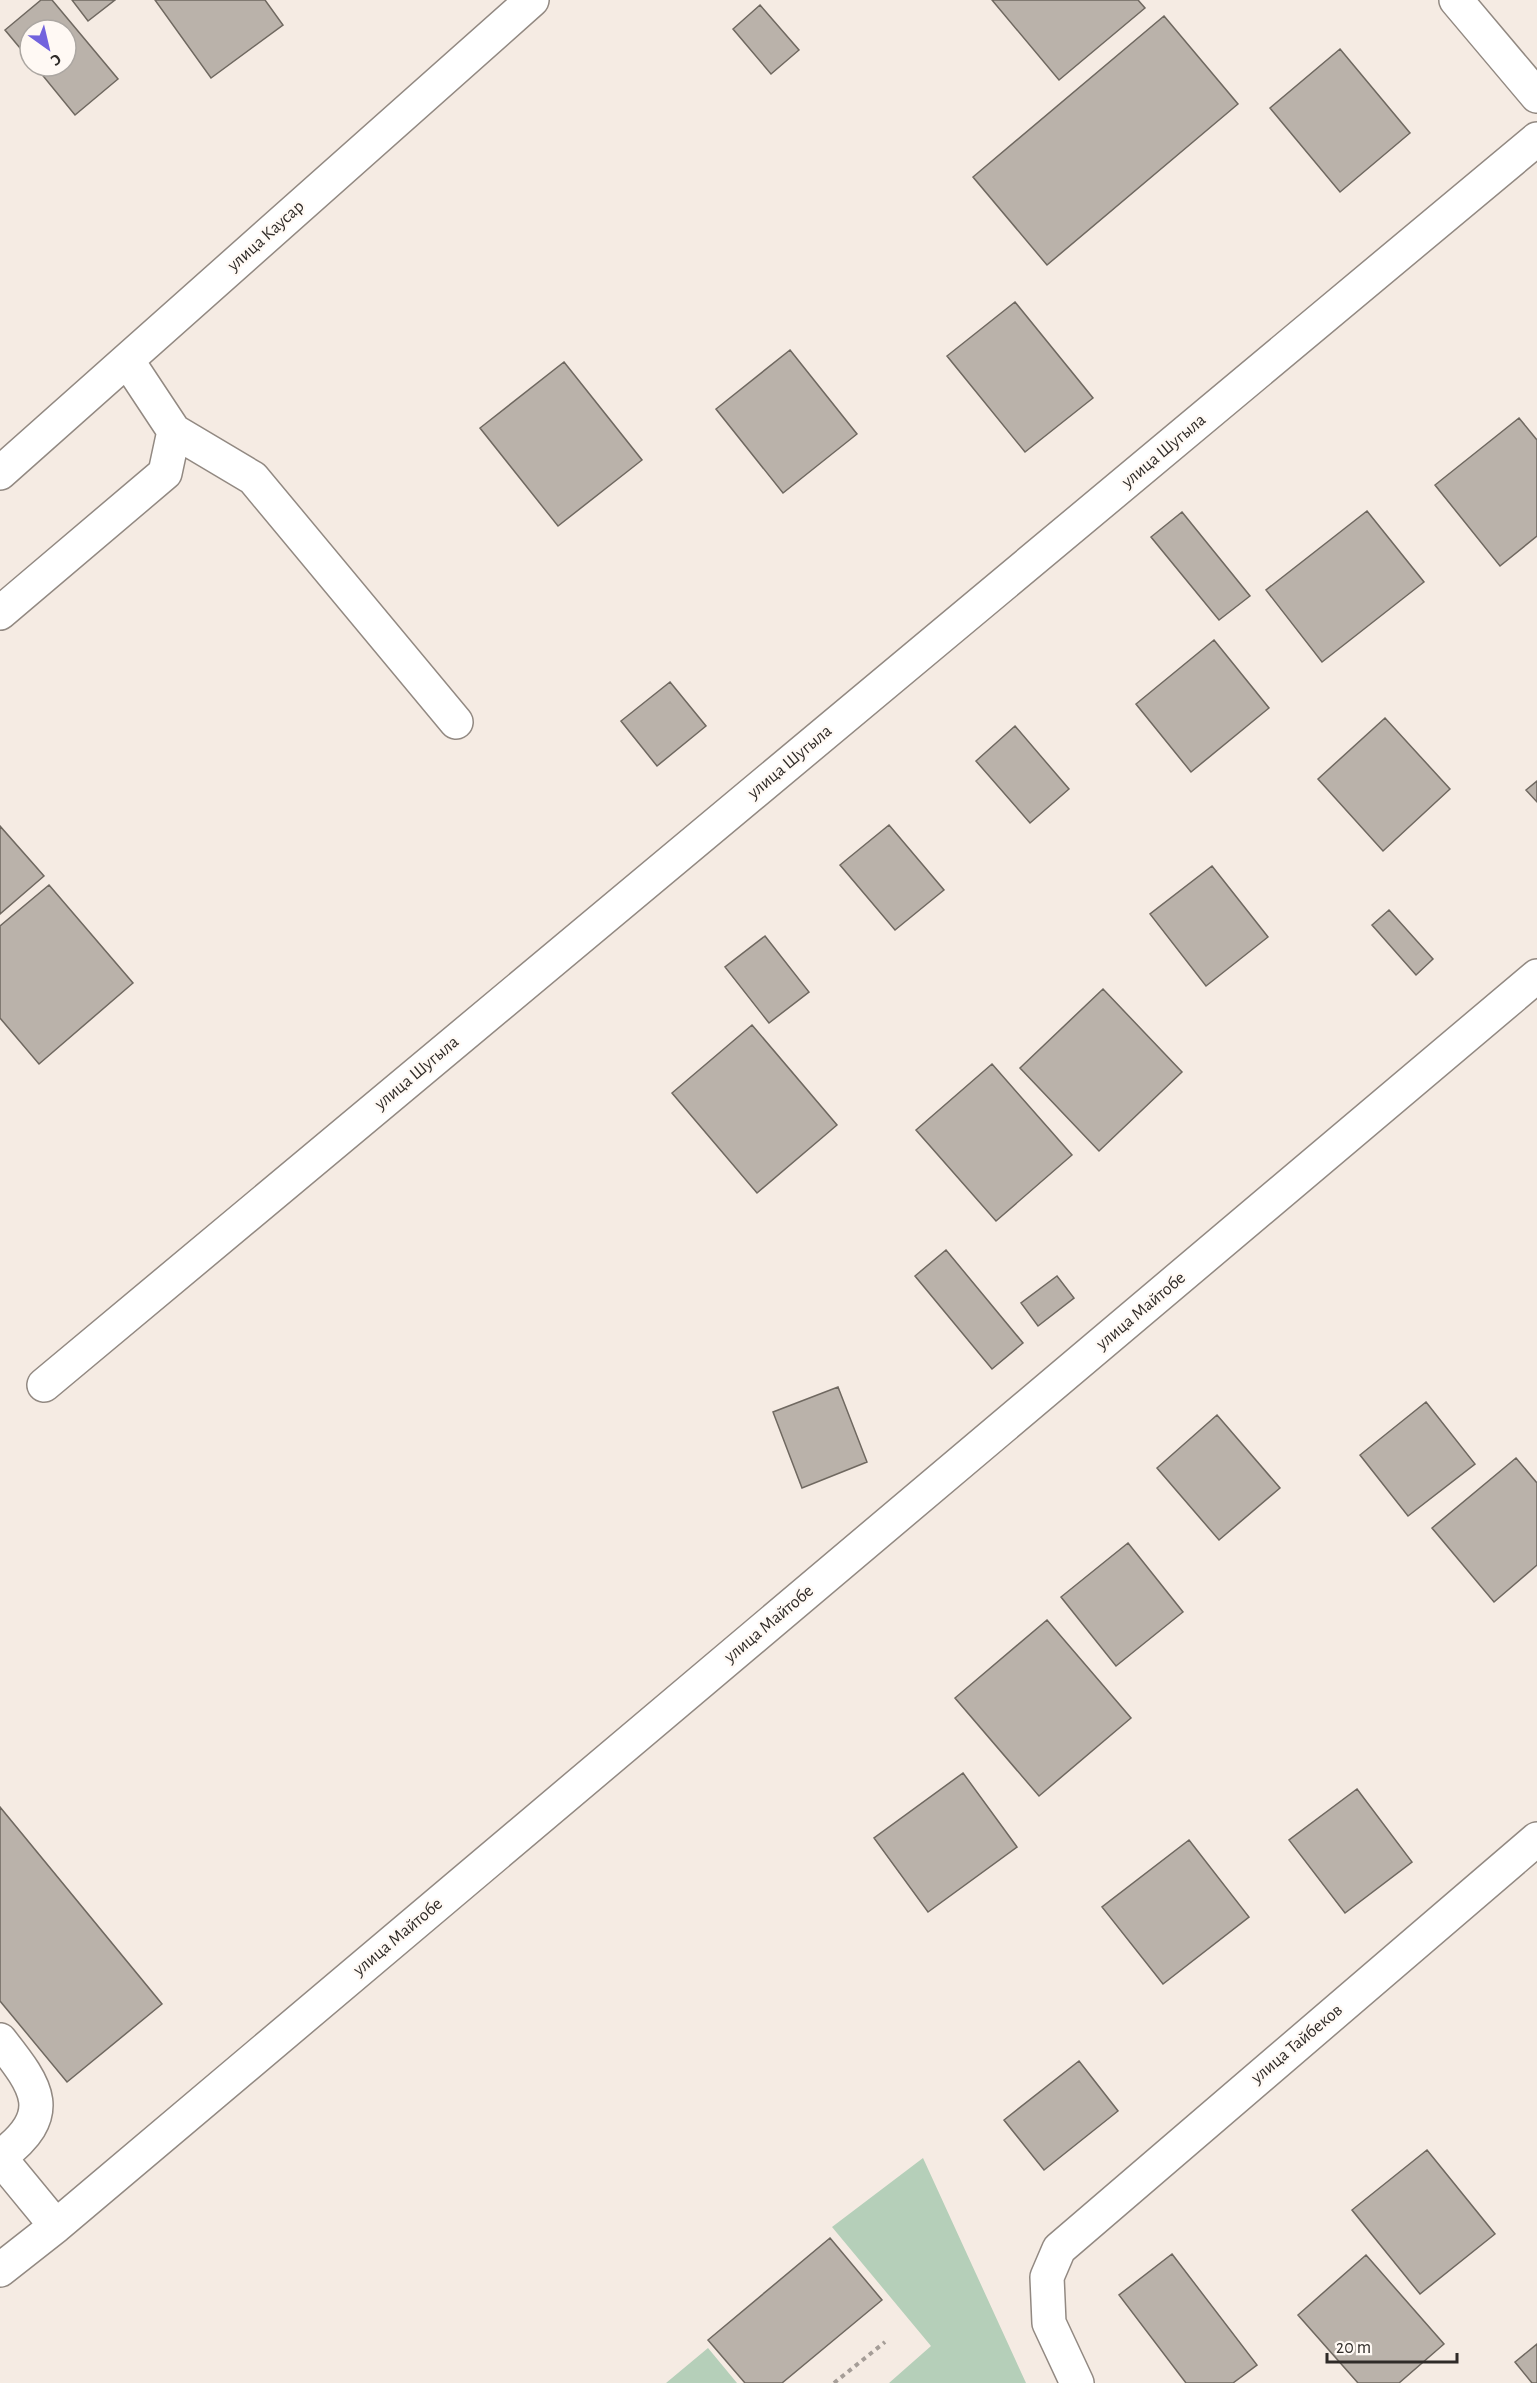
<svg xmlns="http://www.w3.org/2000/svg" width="1537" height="2383" font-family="'Alegreya Sans',sans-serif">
	<rect width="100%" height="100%" fill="#f5ebe3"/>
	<!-- green -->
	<path fill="#b5cfb9" d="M 923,2158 L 1026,2383 L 889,2383 L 931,2346 L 832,2227 Z
		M 708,2348 L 737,2383 L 666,2383 Z"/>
	<!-- building -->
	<path fill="#bab2aa" stroke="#6f6860" stroke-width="1.5" d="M 41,0 L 52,0 L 118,79 L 75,115 L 35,66 L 66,66 L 66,30 L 30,30 L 30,60 L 5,30 Z
		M 72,0 L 115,0 L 88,21 Z
		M 155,0 L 265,0 L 283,25 L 211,78 Z
		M 992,0 L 1138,0 L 1145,8 L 1059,80 Z
		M 760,5 L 799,50 L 771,74 L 733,29 Z
		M 1164,16 L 1238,104 L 1047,265 L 973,177 Z
		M 1340,49 L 1410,133 L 1340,192 L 1270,108 Z
		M 1015,302 L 1093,398 L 1025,452 L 947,356 Z
		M 790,350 L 857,434 L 783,493 L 716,409 Z
		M 564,362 L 642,460 L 558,526 L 480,428 Z
		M 1519,418 L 1537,440 L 1537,536 L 1500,566 L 1435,485 Z
		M 1367,511 L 1424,582 L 1322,662 L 1266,590 Z
		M 1182,512 L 1250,596 L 1219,620 L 1151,537 Z
		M 1214,640 L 1269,708 L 1191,772 L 1136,704 Z
		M 670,682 L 706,726 L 657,766 L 621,721 Z
		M 1385,718 L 1450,789 L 1383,851 L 1318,779 Z
		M 1015,726 L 1069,789 L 1030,823 L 976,761 Z
		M 1537,781 L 1537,802 L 1526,790 Z
		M 889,825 L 944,890 L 895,930 L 840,865 Z
		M 0,826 L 44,876 L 0,914 Z
		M 1212,866 L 1268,937 L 1206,986 L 1150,914 Z
		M 49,885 L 133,983 L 39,1064 L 0,1018 L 0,926 Z
		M 1389,910 L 1433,959 L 1416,975 L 1372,925 Z
		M 765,936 L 809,992 L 769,1023 L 725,967 Z
		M 1103,989 L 1182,1072 L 1099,1151 L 1020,1068 Z
		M 752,1025 L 837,1125 L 757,1193 L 672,1093 Z
		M 992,1064 L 1072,1155 L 996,1221 L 916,1130 Z
		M 946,1250 L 1023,1343 L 992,1369 L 915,1276 Z
		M 1057,1276 L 1074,1298 L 1038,1326 L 1021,1303 Z
		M 838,1387 L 867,1462 L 802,1488 L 773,1412 Z
		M 1426,1402 L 1475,1464 L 1408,1516 L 1360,1455 Z
		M 1217,1415 L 1280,1488 L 1219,1540 L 1157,1468 Z
		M 1516,1458 L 1537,1483 L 1537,1565 L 1494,1602 L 1432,1528 Z
		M 1128,1543 L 1183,1612 L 1116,1666 L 1061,1597 Z
		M 1047,1620 L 1131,1718 L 1039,1796 L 955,1698 Z
		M 963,1773 L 1017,1847 L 928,1912 L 874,1838 Z
		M 1357,1789 L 1412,1862 L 1345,1913 L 1289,1840 Z
		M 0,1807 L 162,2004 L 67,2082 L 0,2001 Z
		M 1189,1840 L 1249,1917 L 1163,1984 L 1102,1907 Z
		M 1079,2061 L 1118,2111 L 1044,2170 L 1004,2120 Z
		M 1427,2150 L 1495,2234 L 1420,2294 L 1352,2210 Z
		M 830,2238 L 882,2300 L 782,2383 L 745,2383 L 708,2340 Z
		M 1172,2254 L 1257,2365 L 1233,2383 L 1186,2383 L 1119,2295 Z
		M 1366,2255 L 1444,2344 L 1399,2383 L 1358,2383 L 1298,2315 Z
		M 1537,2344 L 1537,2383 L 1532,2383 L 1515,2362 Z"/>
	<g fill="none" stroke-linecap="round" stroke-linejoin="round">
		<defs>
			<path id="minor" d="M 1456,0 L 1537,96
				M 127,360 L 174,431 L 253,478 L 456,722
				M 0,473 L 532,0
				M 0,613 L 165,473 L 174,431
				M 44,1385 L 1537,139
				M 0,2040 C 38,2088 57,2114 0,2157
				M 0,2158 L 56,2226
				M 0,2270 L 56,2226 L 1537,976
				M 1077,2383 L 1049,2323 L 1047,2277 L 1059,2249 L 1537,1839"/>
		</defs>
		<!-- minor casing -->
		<use href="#minor" stroke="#928982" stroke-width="36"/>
		<!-- path -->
		<path stroke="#a59d97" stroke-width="4" stroke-dasharray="4.5 4.5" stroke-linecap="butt" d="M 834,2383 L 885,2342"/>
		<!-- minor -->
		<use href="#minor" stroke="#fff" stroke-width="33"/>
	</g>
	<g text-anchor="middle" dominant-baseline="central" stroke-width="4.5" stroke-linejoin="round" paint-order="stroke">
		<!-- street labels -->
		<g font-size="18" fill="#2f2b28" stroke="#fff9f4">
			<text transform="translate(266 236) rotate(-42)">улица Каусар</text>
			<text transform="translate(1164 451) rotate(-40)">улица Шугыла</text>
			<text transform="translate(790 762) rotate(-40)">улица Шугыла</text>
			<text transform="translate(417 1073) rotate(-40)">улица Шугыла</text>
			<text transform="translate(1141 1311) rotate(-40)">улица Майтобе</text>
			<text transform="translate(769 1624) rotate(-40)">улица Майтобе</text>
			<text transform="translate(398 1937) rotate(-40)">улица Майтобе</text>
			<text transform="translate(1297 2044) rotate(-40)">улица Тайбеков</text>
		</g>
	</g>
	<!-- north arrow -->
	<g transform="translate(48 48) rotate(146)"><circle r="28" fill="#fff9f4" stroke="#aca7a2" stroke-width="1.5"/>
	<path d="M0-4.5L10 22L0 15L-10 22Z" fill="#7263dd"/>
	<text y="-9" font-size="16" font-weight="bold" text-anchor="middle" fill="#2f2b28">С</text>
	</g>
	<!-- scale -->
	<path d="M1327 2353v9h130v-9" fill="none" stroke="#2f2b28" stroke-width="3"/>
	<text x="1336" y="2353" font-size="18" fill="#2f2b28" stroke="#fff9f4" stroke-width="4.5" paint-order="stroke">20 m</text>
</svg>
